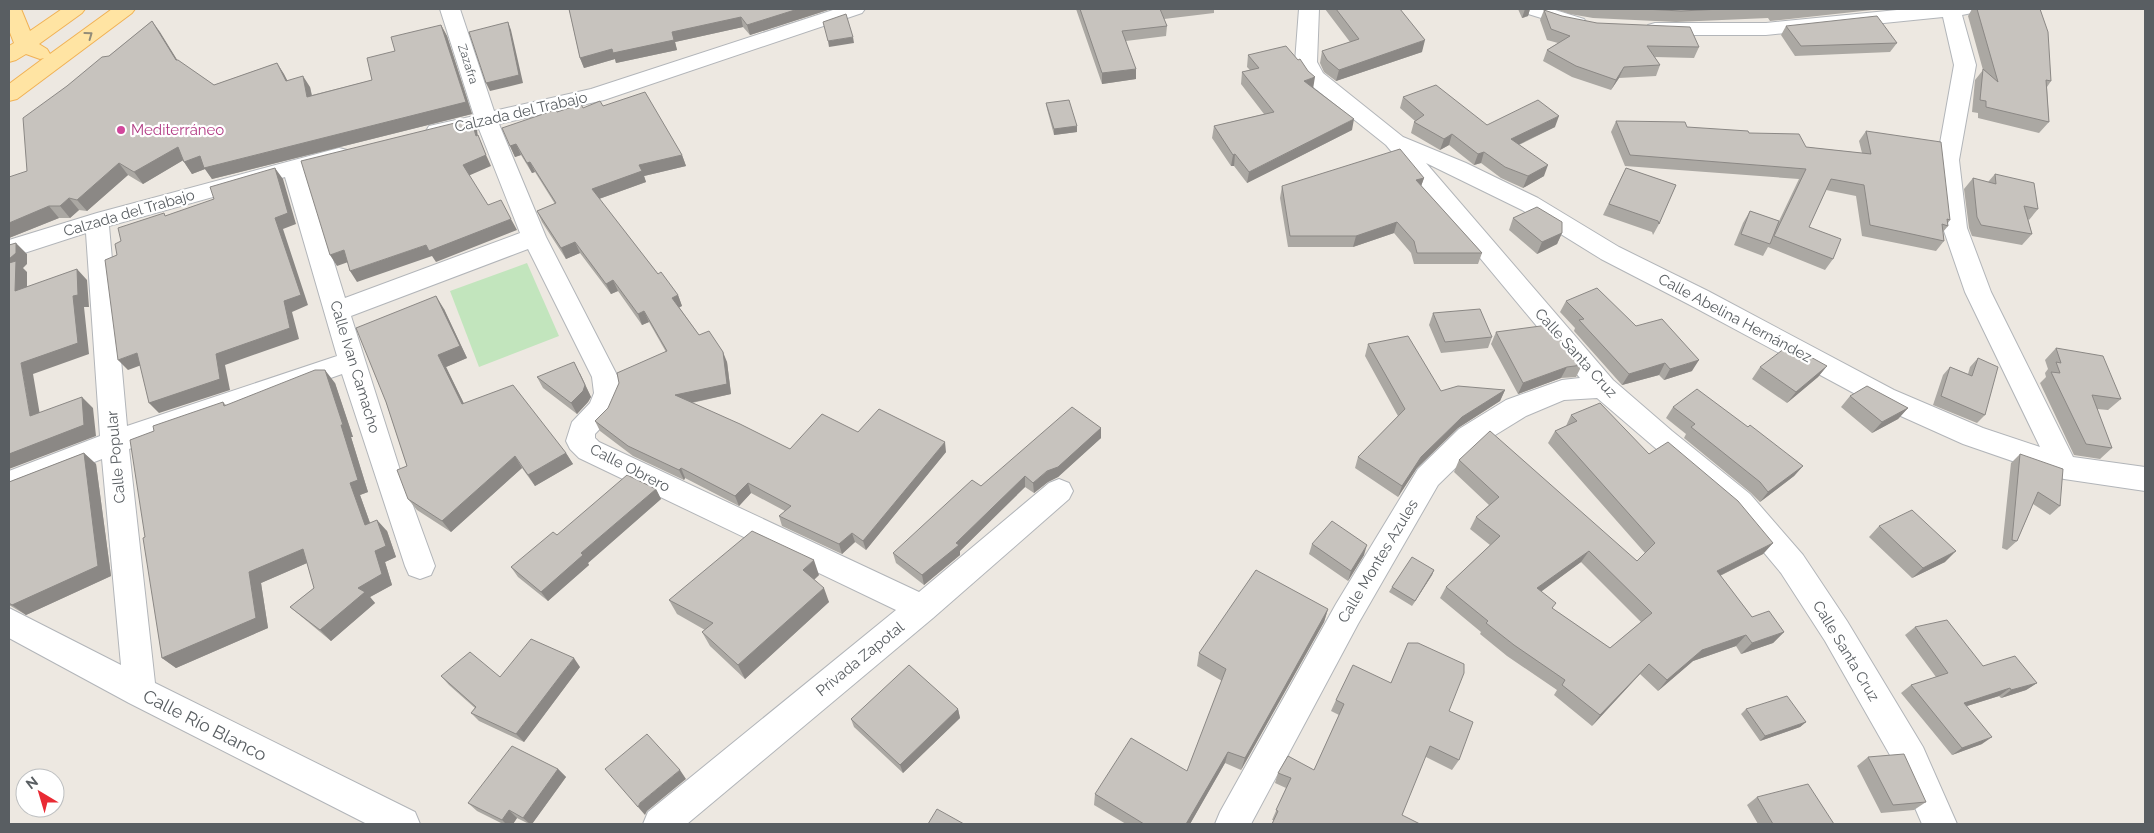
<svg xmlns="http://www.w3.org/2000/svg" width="2154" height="833" font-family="Raleway,sans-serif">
	<rect width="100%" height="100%" fill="#ede8e1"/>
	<!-- green -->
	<path fill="#c2e5bd" d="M 527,263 L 559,336 L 479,367 L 450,291 Z"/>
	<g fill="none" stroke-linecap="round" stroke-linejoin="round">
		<defs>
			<path id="minor" d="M 440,9 L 460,9 L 494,111 L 591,89 L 836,9 L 865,9 L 862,13 L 604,100 L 499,124 L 546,237 L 618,377 L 622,393 L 611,417 L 595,434 L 595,438 L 599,442 L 919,592 L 1049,483 L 1059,479 L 1069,483 L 1073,491 L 1069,499 L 933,618 L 687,824 L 643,824 L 648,812 L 896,610 L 579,458 L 570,449 L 566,441 L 572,422 L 590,403 L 594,393 L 592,377 L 528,249 L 351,316 L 399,467 L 435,566 L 431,575 L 420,579 L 409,575 L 405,566 L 342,374 L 129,449 L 155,683 L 415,812 L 420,824 L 367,824 L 129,703 L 9,638 L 9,608 L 121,665 L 102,459 L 9,495 L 9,471 L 100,436 L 86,233 L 9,258 L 9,240 L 97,213 L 339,148 L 347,150 L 350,155 L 347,160 L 306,172 L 345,298 L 520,233 L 479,129 L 437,138 L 429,136 L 426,131 L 429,126 L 474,116 ZM 285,177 L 337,356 L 127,426 L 109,226 Z
				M 1299,9 L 1319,9 L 1317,62 L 1323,73 L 1403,137 L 1466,163 L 1538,198 L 1619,247 L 1708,291 L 1894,390 L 1983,428 L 2040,447 L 1965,292 L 1943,228 L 1937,160 L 1954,65 L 1943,17 L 1766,35 L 1655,35 L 1648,33 L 1645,29 L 1648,25 L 1655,23 L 1766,23 L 1907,9 L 1975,9 L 1972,13 L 1962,15 L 1976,65 L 1959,160 L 1967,228 L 1991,292 L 2073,457 L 2145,467 L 2145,491 L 2064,479 L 1963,444 L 1874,404 L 1690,305 L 1601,259 L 1522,210 L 1426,163 L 1613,380 L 1672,431 L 1750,494 L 1803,555 L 1847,621 L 1923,747 L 1957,824 L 1922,824 L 1899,771 L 1825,641 L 1781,573 L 1730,512 L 1597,398 L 1564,400 L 1526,416 L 1479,445 L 1438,485 L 1358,624 L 1251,824 L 1215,824 L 1220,812 L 1336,604 L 1418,469 L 1459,429 L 1506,400 L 1562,380 L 1580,378 L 1386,145 L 1307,82 L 1295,62 Z
				M 1522,9 L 1552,9 L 1584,19 L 1587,23 L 1584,27 L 1577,29 L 1525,13 Z"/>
			<path id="major" d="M 9,9 L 21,9 L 30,31 L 62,9 L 85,9 L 82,13 L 39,44 L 47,49 L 50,54 L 112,9 L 135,9 L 132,13 L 17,99 L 9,101 L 9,84 L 44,58 L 40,59 L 26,54 L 16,60 L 9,62 L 9,46 L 14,43 L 9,30 Z"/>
		</defs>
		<!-- minor casing -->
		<use href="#minor" stroke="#b2b5b9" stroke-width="2"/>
		<!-- major casing -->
		<use href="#major" stroke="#f1b255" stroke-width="2"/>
		<!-- minor -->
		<use href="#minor" fill="#fff" fill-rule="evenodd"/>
		<!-- major -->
		<use href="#major" fill="#ffe4a3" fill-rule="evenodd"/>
	</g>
	<!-- wall -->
	<path fill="#aba8a3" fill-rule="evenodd" d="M 569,9 L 831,9 L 750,35 L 743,27 L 675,42 L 677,50 L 616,63 L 615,59 L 584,68 L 580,58 Z
		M 1076,9 L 1214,9 L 1214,13 L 1164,19 L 1167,26 L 1166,36 L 1126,41 L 1136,79 L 1102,84 Z
		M 1325,9 L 1400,9 L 1422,52 L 1336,81 L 1324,72 L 1320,63 L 1322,51 L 1350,42 Z
		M 1518,9 L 1530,9 L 1528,16 L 1522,18 Z
		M 1555,9 L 1881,9 L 1770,21 L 1768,18 L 1676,22 L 1593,18 L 1570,14 Z
		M 1972,9 L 2040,9 L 2051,81 L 2047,87 L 2049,122 L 2039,133 L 1978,118 L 1978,113 L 1972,112 L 1975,80 L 1983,70 L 1968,16 Z
		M 1544,10 L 1562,16 L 1699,47 L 1694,58 L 1655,57 L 1660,65 L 1656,76 L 1619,78 L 1611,90 L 1572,77 L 1543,61 L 1547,50 L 1558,43 L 1547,40 L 1540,20 Z
		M 152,21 L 177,60 L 214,85 L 277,63 L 287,80 L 310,87 L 312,95 L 372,80 L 395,51 L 441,25 L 447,36 L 472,114 L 212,179 L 205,169 L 192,174 L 183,160 L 143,184 L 128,175 L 87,211 L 79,210 L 70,218 L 59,218 L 9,238 L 27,171 L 109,56 Z
		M 1786,26 L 1897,43 L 1890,52 L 1795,56 L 1781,35 Z
		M 1248,55 L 1313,88 L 1352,130 L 1247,183 L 1234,166 L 1231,166 L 1212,138 L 1214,126 L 1264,114 L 1241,84 L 1242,72 L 1250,70 L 1247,67 Z
		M 1403,97 L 1487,125 L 1555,127 L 1519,145 L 1544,176 L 1523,188 L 1501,178 L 1481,163 L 1474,165 L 1449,145 L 1440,150 L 1411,133 L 1414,122 L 1415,121 L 1400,108 Z
		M 1046,103 L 1077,132 L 1054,135 L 1047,109 Z
		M 603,106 L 682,155 L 686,166 L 644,176 L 646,182 L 599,199 L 658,274 L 678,295 L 682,306 L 679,307 L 699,335 L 727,362 L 731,394 L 692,403 L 790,449 L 858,432 L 946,452 L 866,550 L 855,542 L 842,554 L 782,526 L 779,516 L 785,511 L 751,493 L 739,506 L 685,478 L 684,480 L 633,456 L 600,431 L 595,421 L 666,352 L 649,322 L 642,325 L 618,291 L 611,294 L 580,253 L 566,259 L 542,222 L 537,211 L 555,204 L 535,172 L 532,173 L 521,155 L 515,157 L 510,146 L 557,112 L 583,108 Z
		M 1616,121 L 1749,133 L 1806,147 L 1862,153 L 1859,141 L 1866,131 L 1950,220 L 1948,223 L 1948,226 L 1943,232 L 1944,241 L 1936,251 L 1862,236 L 1856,196 L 1826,190 L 1809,227 L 1833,259 L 1825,270 L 1768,247 L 1763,256 L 1734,245 L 1743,223 L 1750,211 L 1779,221 L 1799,179 L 1625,166 L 1611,132 Z
		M 1626,168 L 1676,185 L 1659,224 L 1653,235 L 1652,232 L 1603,215 Z
		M 1995,174 L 2038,209 L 2029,220 L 2028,219 L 2032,234 L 2022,245 L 1972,236 L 1969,228 L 1964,189 L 1973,178 L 1988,182 Z
		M 1424,178 L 1421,186 L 1482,253 L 1478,264 L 1414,264 L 1411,253 L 1394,233 L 1353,247 L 1288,247 L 1280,198 L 1282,186 Z
		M 1513,218 L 1562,233 L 1557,244 L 1537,254 L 1509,230 Z
		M 1566,301 L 1636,326 L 1692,371 L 1664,380 L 1659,375 L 1622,385 L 1574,331 L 1575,328 L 1560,312 Z
		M 444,309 L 467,358 L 446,367 L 464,404 L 566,453 L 573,464 L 535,486 L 522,468 L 451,532 L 417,510 L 408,499 L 407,466 L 386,402 Z
		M 1433,313 L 1492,337 L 1488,348 L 1441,353 L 1429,325 Z
		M 1496,332 L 1582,365 L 1576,377 L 1561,378 L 1518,394 L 1491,344 Z
		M 1368,344 L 1441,391 L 1505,390 L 1500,401 L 1458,428 L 1417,468 L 1398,497 L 1355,468 L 1358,457 L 1398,416 L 1365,356 Z
		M 2056,348 L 2121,399 L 2108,410 L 2097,409 L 2112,448 L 2100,459 L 2074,455 L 2040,383 L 2046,377 L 2045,373 L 2048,369 L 2045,360 Z
		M 1978,358 L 1985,415 L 1977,423 L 1933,405 L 1943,375 L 1950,367 L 1968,374 L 1970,367 Z
		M 1827,366 L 1818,377 L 1787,403 L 1752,379 L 1760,367 Z
		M 580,373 L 591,397 L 588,402 L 577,414 L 543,388 L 537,377 Z
		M 335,383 L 353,437 L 351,437 L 368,492 L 360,495 L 370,523 L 387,531 L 396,557 L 385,562 L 392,585 L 370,597 L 375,603 L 331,641 L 302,617 L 290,607 L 314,588 L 307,563 L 261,583 L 268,628 L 176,668 L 162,658 L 145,537 L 154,431 L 223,402 L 226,405 Z
		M 1850,396 L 1908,408 L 1898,419 L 1872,433 L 1841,407 Z
		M 1673,407 L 1748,427 L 1803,466 L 1794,476 L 1760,502 L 1751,493 L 1684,438 L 1686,434 L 1666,418 Z
		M 1571,415 L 1649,454 L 1773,543 L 1763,554 L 1720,576 L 1752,617 L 1784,632 L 1773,643 L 1741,654 L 1736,646 L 1693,661 L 1658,691 L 1640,674 L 1592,726 L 1554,695 L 1557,690 L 1507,656 L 1480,634 L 1481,632 L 1440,598 L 1446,587 L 1490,545 L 1470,529 L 1476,517 L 1489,505 L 1454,472 L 1459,460 L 1637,561 L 1645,553 L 1548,443 L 1555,431 L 1566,426 ZM 1581,562 L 1641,622 L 1610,648 L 1553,609 L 1541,591 Z
		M 1101,428 L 1101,438 L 1058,477 L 1048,482 L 1034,493 L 1025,487 L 960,551 L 960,555 L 924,585 L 896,563 L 893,553 L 981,486 Z
		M 84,453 L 96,464 L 111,576 L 26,615 L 9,605 L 9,482 Z
		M 2020,454 L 2060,506 L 2050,515 L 2033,504 L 2017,541 L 2007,550 L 2002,548 L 2011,463 Z
		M 656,489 L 661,499 L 588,563 L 589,565 L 548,601 L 518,577 L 511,567 L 557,535 Z
		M 1879,526 L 1945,562 L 1912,578 L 1869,537 Z
		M 1312,544 L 1364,555 L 1348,581 L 1309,554 Z
		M 1434,570 L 1432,575 L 1412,606 L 1389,592 L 1392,587 Z
		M 819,575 L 814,580 L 829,602 L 745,679 L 710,646 L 702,632 L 705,630 L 677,614 L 669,600 Z
		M 1328,609 L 1324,622 L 1241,770 L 1225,763 L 1190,824 L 1126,824 L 1094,805 L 1095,794 L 1187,771 L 1222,681 L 1197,666 L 1199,653 Z
		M 1915,627 L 1983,666 L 2037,683 L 2026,690 L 2001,698 L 1999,696 L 1967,706 L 1982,744 L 1952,755 L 1901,693 L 1911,685 L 1936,677 L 1905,635 Z
		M 1408,643 L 1449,711 L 1459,760 L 1452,770 L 1426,757 L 1274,820 L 1272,820 L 1286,788 L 1275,783 L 1278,773 L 1314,770 L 1339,715 L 1331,711 L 1336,700 L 1391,683 Z
		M 580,667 L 524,742 L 479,721 L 471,713 L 475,708 L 449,685 L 441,676 L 500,677 Z
		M 958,709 L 960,718 L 903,773 L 854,727 L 851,719 Z
		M 1746,709 L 1806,722 L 1800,727 L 1760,741 L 1741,714 Z
		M 1868,757 L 1926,802 L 1914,810 L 1881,813 L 1857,766 Z
		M 558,769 L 566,777 L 532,824 L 529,824 L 517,818 L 513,824 L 503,824 L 477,811 L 468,803 Z
		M 1757,797 L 1834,824 L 1758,824 L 1747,805 Z"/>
	<!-- shaded-wall -->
	<path fill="#8b8885" d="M 798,9 L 831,9 L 750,35 L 747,25 Z
		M 1525,9 L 1530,9 L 1528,16 L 1522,18 Z
		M 741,17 L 743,27 L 675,42 L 677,50 L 616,63 L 615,59 L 584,68 L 580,58 L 672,32 Z
		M 152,21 L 160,32 L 184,71 L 176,60 Z
		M 508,22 L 511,30 L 523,83 L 490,91 L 486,83 Z
		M 441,25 L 447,36 L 472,114 L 212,179 L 205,169 L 192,174 L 184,162 L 200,156 L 466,102 Z
		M 853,37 L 854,43 L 829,47 L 828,41 Z
		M 1425,40 L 1422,52 L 1336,81 L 1339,70 Z
		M 277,63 L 284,74 L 293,92 L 286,81 Z
		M 1624,67 L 1619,78 L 1611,90 L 1616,80 Z
		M 1136,69 L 1136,79 L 1102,84 L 1102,73 Z
		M 303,76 L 310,87 L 314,108 L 307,97 Z
		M 1315,77 L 1313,89 L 1304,81 Z
		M 1559,116 L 1555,127 L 1507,150 L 1511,139 Z
		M 471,119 L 477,130 L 478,137 L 491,166 L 468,176 L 463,165 L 476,136 Z
		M 1354,119 L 1352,130 L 1247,183 L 1249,172 Z
		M 1077,126 L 1077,132 L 1054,135 L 1054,129 Z
		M 1452,134 L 1449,145 L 1440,150 L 1444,139 Z
		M 516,144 L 521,155 L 515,157 L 510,146 Z
		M 178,147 L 187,158 L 143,184 L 134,172 Z
		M 1484,152 L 1481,163 L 1474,165 L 1478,154 Z
		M 1235,154 L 1234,166 L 1231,166 L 1233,155 Z
		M 682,155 L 686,166 L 644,176 L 646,182 L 596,200 L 592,189 L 639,165 Z
		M 530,162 L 535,172 L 532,173 L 527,163 Z
		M 119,163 L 128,175 L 87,211 L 77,200 Z
		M 1548,165 L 1544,176 L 1523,188 L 1528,176 Z
		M 275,168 L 283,179 L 296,224 L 283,229 L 308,305 L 292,312 L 299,339 L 225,365 L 230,390 L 159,413 L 149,403 L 216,354 L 284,301 L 275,218 Z
		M 1424,178 L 1420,189 L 1416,180 Z
		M 69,198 L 79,210 L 70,218 L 60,206 Z
		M 49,206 L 59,218 L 9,238 L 9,223 Z
		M 511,219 L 517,230 L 436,262 L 432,256 L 357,282 L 350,271 L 426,245 Z
		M 1397,222 L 1394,233 L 1353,247 L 1356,236 Z
		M 1562,233 L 1557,244 L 1537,254 L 1542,242 Z
		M 575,242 L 580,253 L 566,259 L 561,248 Z
		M 16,243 L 27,254 L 27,264 L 23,268 L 27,272 L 27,303 L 15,291 L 9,273 L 9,259 Z
		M 344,250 L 351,261 L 337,266 L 330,255 Z
		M 77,269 L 87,280 L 89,307 L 84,307 L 89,354 L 33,374 L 42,427 L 30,416 L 21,363 L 73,296 Z
		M 613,280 L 618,291 L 611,294 L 606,284 Z
		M 678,295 L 682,306 L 676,309 L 672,298 Z
		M 436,296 L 444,309 L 467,358 L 446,367 L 470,416 L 462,404 L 438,355 Z
		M 644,311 L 649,322 L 642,325 L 638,314 Z
		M 723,352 L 727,362 L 731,394 L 680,405 L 675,395 Z
		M 137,353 L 147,363 L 128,370 L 118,360 Z
		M 1699,360 L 1692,371 L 1664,380 L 1670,369 Z
		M 574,362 L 591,397 L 588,402 L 577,414 L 571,403 Z
		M 1665,363 L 1659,375 L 1622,385 L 1629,374 Z
		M 1827,366 L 1818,377 L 1787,403 L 1796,392 Z
		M 1567,367 L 1561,378 L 1518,394 L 1523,383 Z
		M 325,370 L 335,383 L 353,437 L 351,437 L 368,492 L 360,495 L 375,537 L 365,525 L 350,483 Z
		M 1505,390 L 1500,401 L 1458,428 L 1417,468 L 1398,497 L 1402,486 L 1421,457 L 1462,417 Z
		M 82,397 L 93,408 L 96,436 L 9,469 L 9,454 Z
		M 1908,408 L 1898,419 L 1872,433 L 1882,422 Z
		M 1101,428 L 1101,438 L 1058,477 L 1048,482 L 1034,493 L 1033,483 Z
		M 945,442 L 946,452 L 866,550 L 863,541 Z
		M 84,453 L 96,464 L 111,576 L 26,615 L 12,605 Z
		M 566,453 L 573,464 L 535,486 L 528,475 Z
		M 515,456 L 522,468 L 451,532 L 442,521 Z
		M 1803,466 L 1794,476 L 1760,502 L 1768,492 Z
		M 681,468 L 685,478 L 684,480 L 679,470 Z
		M 1025,476 L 1025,487 L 960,551 L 960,555 L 924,585 L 922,575 Z
		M 748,483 L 751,493 L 739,506 L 735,496 Z
		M 656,489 L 661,499 L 588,563 L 589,565 L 548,601 L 541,592 L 581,553 Z
		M 377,520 L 387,531 L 396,557 L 385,562 L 392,585 L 370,597 L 375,603 L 331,641 L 320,630 L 358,588 Z
		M 852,533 L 855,542 L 842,554 L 839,544 Z
		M 1773,543 L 1763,554 L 1707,582 L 1717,571 Z
		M 1367,545 L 1364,555 L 1348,581 L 1351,571 Z
		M 303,549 L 314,560 L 261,583 L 268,628 L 176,668 L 162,658 L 249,572 Z
		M 1589,551 L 1581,562 L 1530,600 L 1537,588 Z
		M 1956,551 L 1945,562 L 1912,578 L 1923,568 Z
		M 814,560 L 819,575 L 808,585 L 803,570 Z
		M 1434,570 L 1432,575 L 1412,606 L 1415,601 Z
		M 824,588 L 829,602 L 745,679 L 738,665 Z
		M 1328,609 L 1324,622 L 1241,770 L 1245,758 Z
		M 1784,632 L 1773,643 L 1741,654 L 1752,643 Z
		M 1746,635 L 1736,646 L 1693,661 L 1658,691 L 1667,680 L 1702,650 Z
		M 574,658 L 580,667 L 524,742 L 516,734 Z
		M 1649,664 L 1640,674 L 1592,726 L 1600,715 Z
		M 2037,683 L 2026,690 L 2001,698 L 2011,690 Z
		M 2010,688 L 1999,696 L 1954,710 L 1964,703 Z
		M 958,709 L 960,718 L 903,773 L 900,765 Z
		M 1806,722 L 1800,727 L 1760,741 L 1765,736 Z
		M 1992,737 L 1982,744 L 1952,755 L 1962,748 Z
		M 1228,752 L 1225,763 L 1190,824 L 1186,824 Z
		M 558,769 L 566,777 L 532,824 L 530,824 L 523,818 Z
		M 680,770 L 686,779 L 647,811 L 645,815 L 638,807 L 640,803 Z
		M 509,810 L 517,818 L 513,824 L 506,824 L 502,820 Z"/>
	<!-- building -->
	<path fill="#c7c3be" stroke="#8b8885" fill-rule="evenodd" d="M 569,9 L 798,9 L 747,25 L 741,17 L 672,32 L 674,40 L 613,53 L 612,49 L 580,58 Z
		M 1080,9 L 1165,9 L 1160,9 L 1167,26 L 1122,31 L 1136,69 L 1102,73 Z
		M 1336,9 L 1400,9 L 1425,40 L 1339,70 L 1327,60 L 1322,51 L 1359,39 Z
		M 1644,9 L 1722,9 L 1681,11 Z
		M 1977,9 L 2040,9 L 2048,32 L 2051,81 L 2046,80 L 2049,122 L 1986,107 L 1986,101 L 1980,100 L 1983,69 L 1998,82 Z
		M 1544,10 L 1562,16 L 1597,23 L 1690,27 L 1699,47 L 1647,46 L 1660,65 L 1624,67 L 1616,80 L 1576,66 L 1547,50 L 1570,36 L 1551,29 Z
		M 846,14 L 853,37 L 828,41 L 823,22 Z
		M 1877,16 L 1897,43 L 1801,46 L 1786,26 Z
		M 152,21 L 176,60 L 178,60 L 214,85 L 277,63 L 286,81 L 303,76 L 307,97 L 372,80 L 367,58 L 395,51 L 391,37 L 441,25 L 466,102 L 204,168 L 200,156 L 184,162 L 178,147 L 134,172 L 119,163 L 77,200 L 69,198 L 60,206 L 49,206 L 9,223 L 9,177 L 27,171 L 23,118 L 67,86 L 102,57 L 109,56 Z
		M 508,22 L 519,75 L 486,83 L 469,32 Z
		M 1286,46 L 1298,60 L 1300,59 L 1308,71 L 1315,77 L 1304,81 L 1354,119 L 1249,172 L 1235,154 L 1233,155 L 1214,126 L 1274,112 L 1242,72 L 1259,68 L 1248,55 Z
		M 1436,85 L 1487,125 L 1538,100 L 1559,116 L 1511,139 L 1548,165 L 1528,176 L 1505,167 L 1484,152 L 1478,154 L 1452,134 L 1444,139 L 1414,122 L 1424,115 L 1403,97 Z
		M 645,92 L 682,155 L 639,165 L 642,171 L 592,189 L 658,274 L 661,272 L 678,295 L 672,298 L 699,335 L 709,331 L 723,352 L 727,384 L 675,395 L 740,424 L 790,449 L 822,414 L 858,432 L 879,409 L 945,442 L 863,541 L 852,533 L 839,544 L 779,516 L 791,506 L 748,483 L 735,496 L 681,468 L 679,470 L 628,446 L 595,421 L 608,408 L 619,383 L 617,373 L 667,351 L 644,311 L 638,314 L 613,280 L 606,284 L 575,242 L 561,248 L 537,211 L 556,203 L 530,162 L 527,163 L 516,144 L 510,146 L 502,128 L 555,110 L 557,112 L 581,104 L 583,108 L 600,101 L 603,106 Z
		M 1069,100 L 1077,126 L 1054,129 L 1046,103 Z
		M 471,119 L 476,136 L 478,135 L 486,155 L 463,165 L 488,205 L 501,200 L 511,219 L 429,251 L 426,245 L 350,271 L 344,250 L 330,255 L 301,161 Z
		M 1616,121 L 1685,122 L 1687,127 L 1748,131 L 1749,133 L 1799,134 L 1806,147 L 1871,154 L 1866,131 L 1941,142 L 1950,220 L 1947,219 L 1948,226 L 1942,224 L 1944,241 L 1870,225 L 1864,185 L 1831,179 L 1809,227 L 1841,239 L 1833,259 L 1774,236 L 1806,169 L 1630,155 Z
		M 1400,149 L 1424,178 L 1416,180 L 1482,253 L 1417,253 L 1414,241 L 1397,222 L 1356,236 L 1290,236 L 1282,186 Z
		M 275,168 L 288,213 L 275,218 L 301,295 L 284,301 L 290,328 L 216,354 L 220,379 L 149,403 L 137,353 L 118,360 L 105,260 L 117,255 L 115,244 L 121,241 L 118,228 L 164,213 L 165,216 L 214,199 L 210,187 Z
		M 1626,168 L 1676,185 L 1659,224 L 1658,221 L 1609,204 Z
		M 1995,174 L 2034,183 L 2038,209 L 2024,206 L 2032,234 L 1981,225 L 1977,217 L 1973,178 L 1996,184 Z
		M 1537,207 L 1562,222 L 1562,233 L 1542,242 L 1513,218 Z
		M 1750,211 L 1779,221 L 1770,244 L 1741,234 Z
		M 16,243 L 16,253 L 9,259 L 9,245 Z
		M 16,261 L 15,291 L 77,269 L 78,295 L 73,296 L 78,343 L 21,363 L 30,416 L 82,397 L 84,425 L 9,454 L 9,263 Z
		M 1597,288 L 1636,326 L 1662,319 L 1699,360 L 1670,369 L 1665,363 L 1629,374 L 1579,320 L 1584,319 L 1566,301 Z
		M 436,296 L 460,346 L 438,355 L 462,404 L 513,385 L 566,453 L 528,475 L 515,456 L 442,521 L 408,499 L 397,470 L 407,466 L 386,402 L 356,328 Z
		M 1480,309 L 1492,337 L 1445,342 L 1433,313 Z
		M 1548,325 L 1582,365 L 1567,367 L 1523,383 L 1496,332 Z
		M 1408,336 L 1441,391 L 1458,386 L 1505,390 L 1462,417 L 1421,457 L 1402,486 L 1358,457 L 1405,409 L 1368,344 Z
		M 1789,345 L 1827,366 L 1796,392 L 1760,367 Z
		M 2056,348 L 2103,356 L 2121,399 L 2092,395 L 2112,448 L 2086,444 L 2051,372 L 2060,373 L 2056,362 L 2061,363 Z
		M 1978,358 L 1998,367 L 1985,415 L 1941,396 L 1950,367 L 1972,376 Z
		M 574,362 L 585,385 L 583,391 L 571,403 L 537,377 Z
		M 315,370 L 325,370 L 343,425 L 341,425 L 358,480 L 350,483 L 365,525 L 377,520 L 386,546 L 375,551 L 382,574 L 358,588 L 365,592 L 320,630 L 290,607 L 314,588 L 303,549 L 249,572 L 256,618 L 162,658 L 143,538 L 145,537 L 130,440 L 154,431 L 153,426 L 223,402 L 224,406 Z
		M 1867,386 L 1908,408 L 1882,422 L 1850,396 Z
		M 1697,389 L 1748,427 L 1750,425 L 1803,466 L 1768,492 L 1760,482 L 1691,427 L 1695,424 L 1673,407 Z
		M 1600,403 L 1649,454 L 1668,442 L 1738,501 L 1773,543 L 1717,571 L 1752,617 L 1769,611 L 1784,632 L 1752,643 L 1746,635 L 1702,650 L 1667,680 L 1649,664 L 1600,715 L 1562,685 L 1565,680 L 1514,645 L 1486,623 L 1488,621 L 1446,587 L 1500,536 L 1476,517 L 1499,497 L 1459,460 L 1490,431 L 1637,561 L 1655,543 L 1555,431 L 1577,421 L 1571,415 ZM 1589,551 L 1652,613 L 1610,648 L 1552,608 L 1556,603 L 1537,588 Z
		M 1072,407 L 1101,428 L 1058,467 L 1047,471 L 1033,483 L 1025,476 L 956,543 L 959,545 L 922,575 L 893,553 L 972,480 L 981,486 Z
		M 84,453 L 98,566 L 12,605 L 9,603 L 9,482 Z
		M 2020,454 L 2063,469 L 2060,506 L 2038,492 L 2017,541 L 2012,540 Z
		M 627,475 L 656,489 L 581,553 L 583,555 L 541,592 L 511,567 L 553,532 L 557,535 Z
		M 1912,510 L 1956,551 L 1923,568 L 1879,526 Z
		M 1332,521 L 1367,545 L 1351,571 L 1312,544 Z
		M 752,531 L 814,560 L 803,570 L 824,588 L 738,665 L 702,632 L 713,623 L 669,600 Z
		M 1412,557 L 1434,570 L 1415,601 L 1392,587 Z
		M 1256,570 L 1328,609 L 1245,758 L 1228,752 L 1186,824 L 1144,824 L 1095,794 L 1131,738 L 1187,771 L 1226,669 L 1199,653 Z
		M 1947,620 L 1983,666 L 2015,656 L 2037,683 L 2011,690 L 2010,688 L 1964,703 L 1992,737 L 1962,748 L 1911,685 L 1948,673 L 1915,627 Z
		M 531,639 L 574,658 L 516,734 L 471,713 L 476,707 L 441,676 L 470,652 L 500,677 Z
		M 1408,643 L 1418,643 L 1464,664 L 1464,673 L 1449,711 L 1473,722 L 1459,760 L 1430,746 L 1402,815 L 1420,824 L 1272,824 L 1278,811 L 1276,810 L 1291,778 L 1278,773 L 1288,756 L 1314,770 L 1344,704 L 1336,700 L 1353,665 L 1391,683 Z
		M 909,665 L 958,709 L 900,765 L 851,719 Z
		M 1787,696 L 1806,722 L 1765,736 L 1746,709 Z
		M 647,734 L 680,770 L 640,803 L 638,807 L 605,769 Z
		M 512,746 L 558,769 L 523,818 L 509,810 L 502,820 L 468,803 Z
		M 1904,754 L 1926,802 L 1893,805 L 1868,757 Z
		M 1808,784 L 1834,824 L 1773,824 L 1757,797 Z
		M 937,809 L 964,824 L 928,824 Z"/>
	<!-- one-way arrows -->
	<defs><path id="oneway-chevron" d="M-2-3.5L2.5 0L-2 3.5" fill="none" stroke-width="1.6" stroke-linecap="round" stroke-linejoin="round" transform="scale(1.25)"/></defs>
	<use stroke="#938d79" href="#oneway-chevron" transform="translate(89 35) rotate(-36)"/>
	<!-- markers -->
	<circle fill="#d1479c" stroke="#fff" stroke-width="2" cx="121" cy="130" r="5"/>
	<g text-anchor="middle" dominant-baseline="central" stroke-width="4.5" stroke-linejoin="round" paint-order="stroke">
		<!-- far-street labels -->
		<g font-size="12" fill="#595e62" stroke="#fff">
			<text transform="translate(468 64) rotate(72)">Zazafra</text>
		</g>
		<!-- street labels -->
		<g font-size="15" fill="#595e62" stroke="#fff">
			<text transform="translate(521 112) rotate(-13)">Calzada del Trabajo</text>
			<text transform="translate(129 213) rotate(-16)">Calzada del Trabajo</text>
			<text transform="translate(1735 318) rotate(28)">Calle Abelina Hernández</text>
			<text transform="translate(1576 353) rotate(48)">Calle Santa Cruz</text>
			<text transform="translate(355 367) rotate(73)">Calle Ivan Camacho</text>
			<text transform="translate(116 457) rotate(-95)">Calle Popular</text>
			<text transform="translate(630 468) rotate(27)">Calle Obrero</text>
			<text transform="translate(1378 561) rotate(-59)">Calle Montes Azules</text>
			<text transform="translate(1846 651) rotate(59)">Calle Santa Cruz</text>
			<text transform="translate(860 659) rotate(-39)">Privada Zapotal</text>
		</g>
		<!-- hotel labels -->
		<g font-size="15" fill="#b23c85" stroke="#fff" text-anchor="start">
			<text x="131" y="130">Mediterráneo</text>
		</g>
		<!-- near-street labels -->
		<g font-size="18" fill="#595e62" stroke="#fff">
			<text transform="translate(205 725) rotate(27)">Calle Río Blanco</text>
		</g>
	</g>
	<!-- border -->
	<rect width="2154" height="833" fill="none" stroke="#595e62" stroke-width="20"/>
	<!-- north arrow -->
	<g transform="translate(40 793) rotate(322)"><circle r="24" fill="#ffffff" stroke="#bdbfc0"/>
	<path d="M0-4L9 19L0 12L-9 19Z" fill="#e92a34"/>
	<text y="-8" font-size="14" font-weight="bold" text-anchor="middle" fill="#595e62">N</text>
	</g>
</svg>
